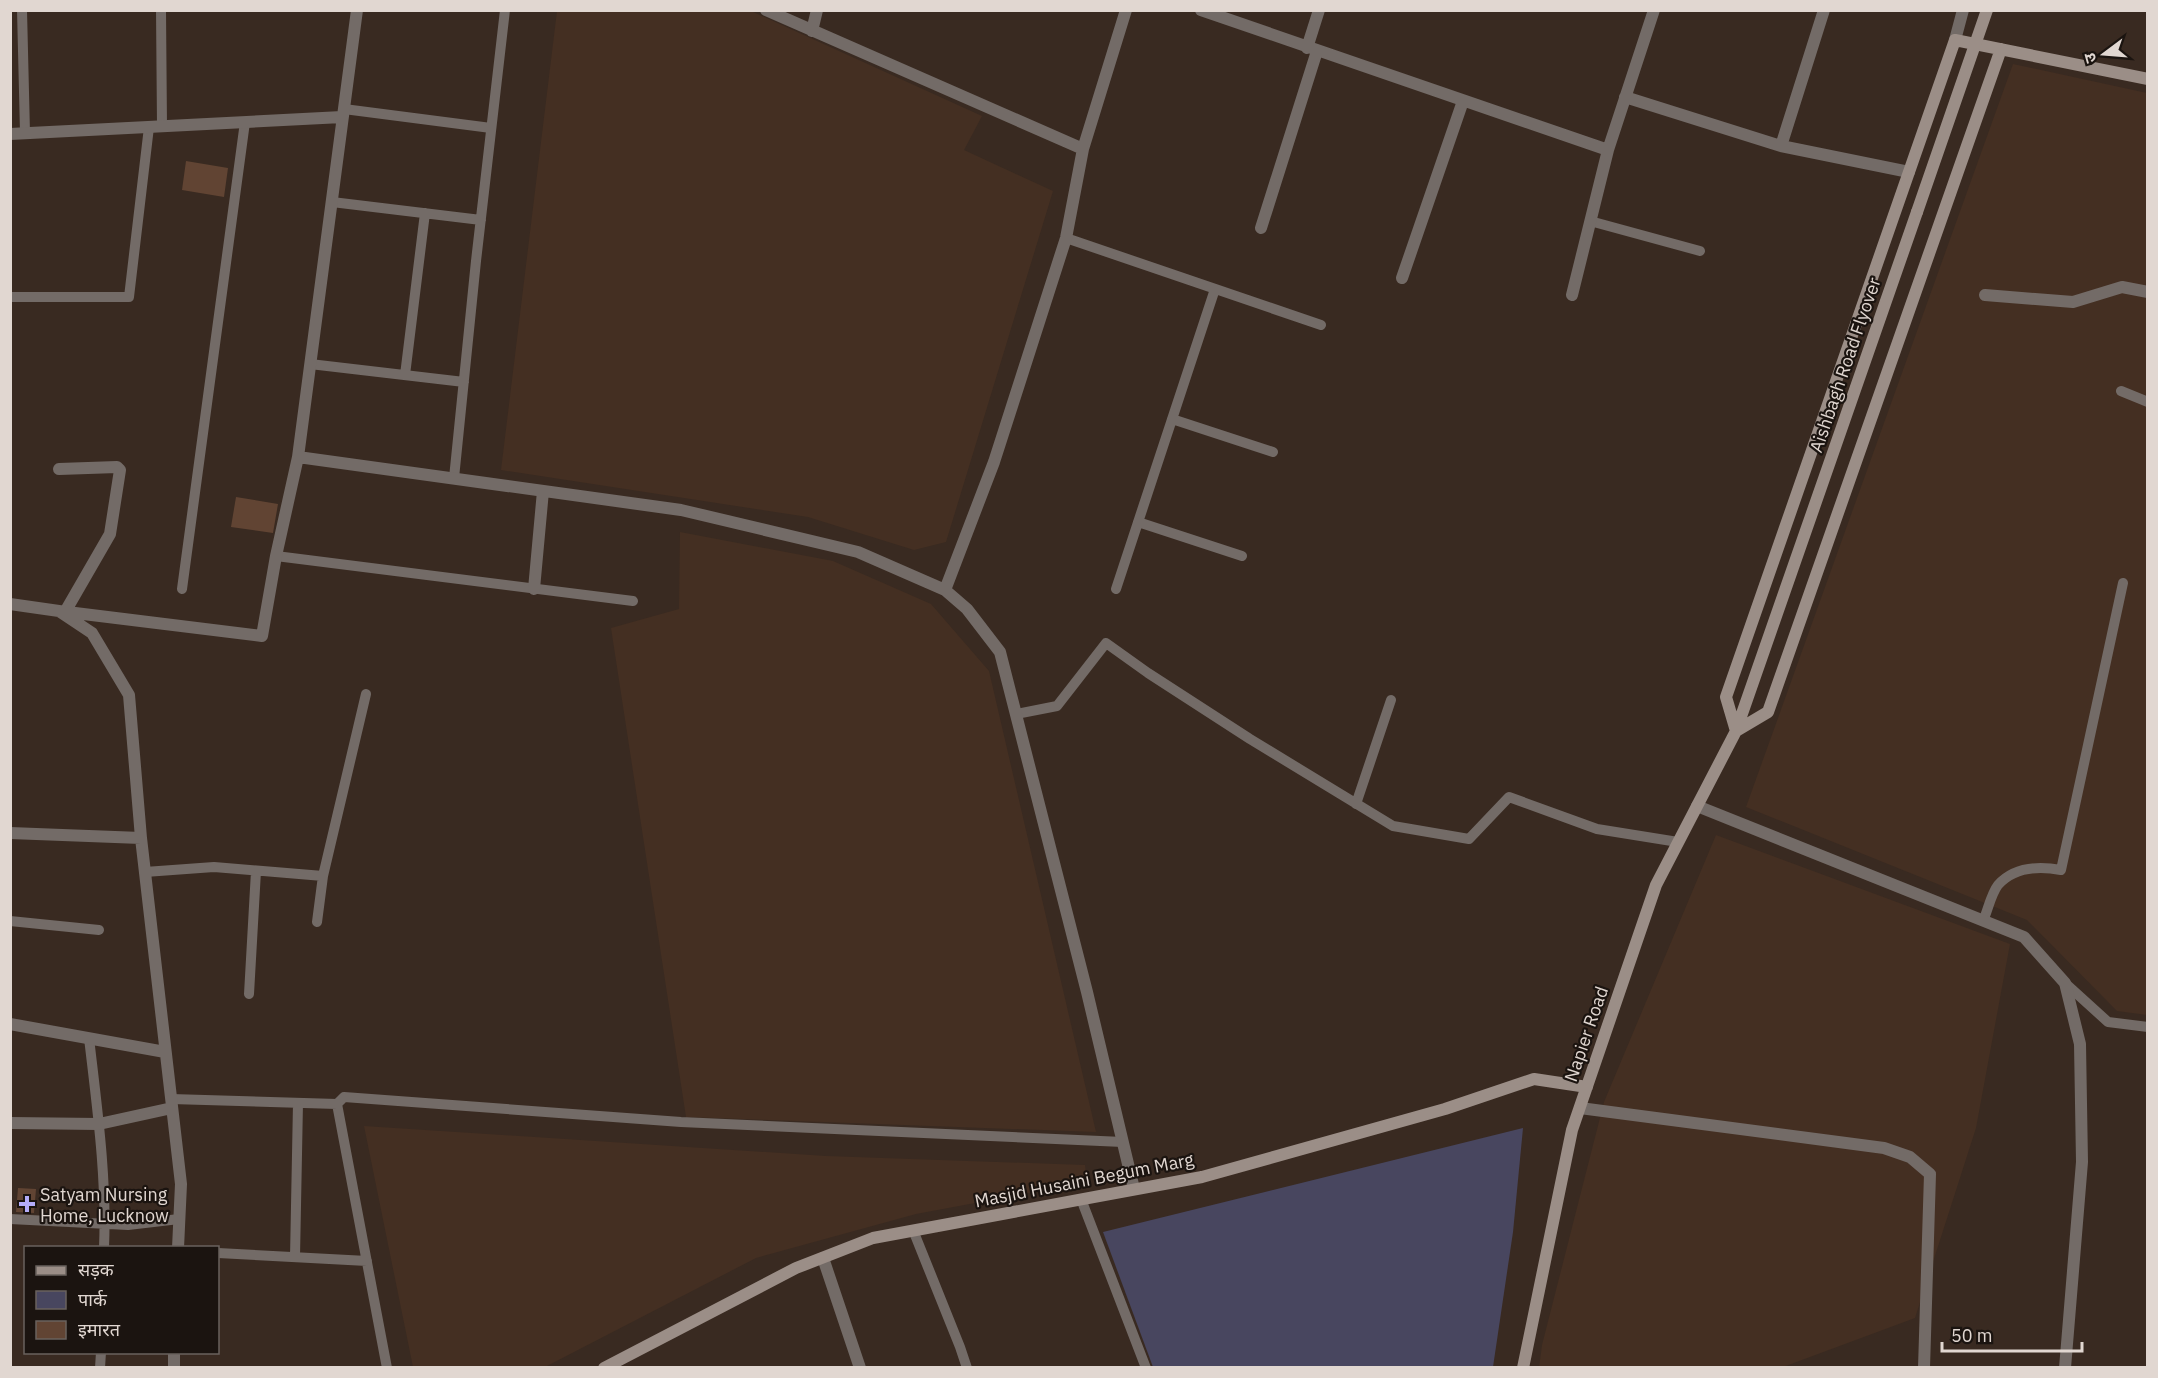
<svg xmlns="http://www.w3.org/2000/svg" width="2158" height="1378" font-family="'IBM Plex Sans','Noto Sans Devanagari',sans-serif">
	<rect width="100%" height="100%" fill="#392a21"/>
	<!-- built -->
	<path fill="#442f22" d="M 557,11 L 751,11 L 982,116 L 964,150 L 1053,191 L 946,542 L 914,550 L 808,517 L 501,470 Z
		M 2013,64 L 2147,93 L 2147,1015 L 2117,1011 L 2027,920 L 1746,807 Z
		M 680,532 L 833,561 L 931,604 L 989,671 L 1096,1132 L 686,1117 L 611,628 L 679,609 Z
		M 1716,835 L 2010,944 L 1976,1128 L 1915,1318 L 1783,1367 L 1539,1368 L 1542,1345 L 1604,1102 Z
		M 364,1126 L 826,1156 L 1085,1165 L 1087,1182 L 916,1214 L 756,1258 L 545,1367 L 413,1367 Z"/>
	<!-- green -->
	<path fill="#48465f" d="M 1523,1128 L 1513,1232 L 1493,1367 L 1153,1367 L 1103,1232 Z"/>
	<!-- building -->
	<path fill="#614433" d="M 186,161 L 228,168 L 224,197 L 182,190 Z
		M 236,497 L 278,504 L 273,533 L 231,527 Z
		M 18,1188 L 36,1189 L 34,1213 L 16,1212 Z"/>
	<g fill="none" stroke-linecap="round" stroke-linejoin="round">
		<!-- lane -->
		<path stroke="#736b67" stroke-width="10" d="M 22,10 L 25,133
			M 161,10 L 162,126
			M 344,109 L 491,128
			M 332,202 L 481,220
			M 1590,221 L 1700,251
			M 1066,238 L 1321,325
			M 10,297 L 129,297 L 149,127
			M 310,364 L 464,382
			M 405,375 L 425,213
			M 2121,391 L 2148,402
			M 1172,419 L 1273,452
			M 454,478 L 476,261 L 505,10
			M 1138,522 L 1242,556
			M 276,556 L 633,601
			M 182,589 L 245,122
			M 1116,589 L 1215,289
			M 1016,714 L 1057,706 L 1106,643 L 1148,673 L 1250,739 L 1393,826 L 1469,839 L 1509,797 L 1597,829 L 1678,842
			M 1356,804 L 1391,700
			M 145,872 L 214,867 L 323,876
			M 10,921 L 99,930
			M 1983,921 C 1988,910 1991,894 1998,885 C 2014,867 2039,866 2061,870 L 2123,583
			M 317,922 L 323,876 L 366,694
			M 2065,983 L 2108,1022 L 2148,1027
			M 249,994 L 256,871
			M 89,1038 C 97,1107 107,1178 104,1248
			M 171,1099 L 337,1104 L 344,1097 L 681,1122 L 1123,1142
			M 337,1104 L 387,1368
			M 1081,1199 L 1146,1368
			M 10,1219 L 128,1225 L 179,1219
			M 913,1230 L 960,1347 L 967,1368
			M 218,1253 L 367,1261
			M 295,1257 L 298,1103
			M 100,1368 L 101,1352"/>
		<!-- street -->
		<path stroke="#736b67" stroke-width="12" d="M 766,10 L 1083,149
			M 1201,10 L 1608,150
			M 812,31 L 817,10
			M 1955,40 L 1963,10
			M 1307,48 L 1319,10
			M 1625,97 L 1781,146 L 1909,172
			M 10,134 L 342,117
			M 1781,146 L 1824,10
			M 1261,228 L 1317,51
			M 1402,278 L 1463,101
			M 1572,295 L 1608,150 L 1654,10
			M 1985,295 L 2073,302 L 2122,287 L 2148,292
			M 298,457 L 681,510 L 858,552 L 945,590 L 967,609 L 1000,652 L 1087,992 L 1134,1189
			M 59,469 L 117,467 L 120,470 L 110,534 L 65,612
			M 534,589 L 543,491
			M 945,590 L 994,462 L 1066,238 L 1083,149 L 1126,10
			M 10,604 L 59,611 L 92,633 L 129,695 L 141,838 L 181,1184 L 178,1248
			M 59,611 L 262,636 L 276,556 L 298,457 L 357,10
			M 1697,806 L 2024,937 L 2065,983 L 2080,1044 L 2082,1162 L 2065,1368
			M 10,833 L 141,838
			M 10,1024 L 165,1052
			M 1580,1108 L 1884,1148 L 1910,1157 L 1930,1174 L 1924,1368
			M 10,1123 L 99,1124 L 172,1108
			M 823,1258 L 860,1368
			M 174,1368 L 174,1352"/>
		<!-- secondary -->
		<path stroke="#9b8e87" stroke-width="12" d="M 1736,731 L 1726,697 L 1955,40 L 2148,79
			M 1736,731 L 1768,712 L 2001,49
			M 604,1368 L 796,1268 L 873,1238 L 1202,1177 L 1445,1109 L 1534,1079 L 1587,1087
			M 1523,1368 L 1572,1130 L 1656,885 L 1736,731 L 1917,212"/>
		<!-- secondary-bridge -->
		<path stroke="#9b8e87" stroke-width="12" d="M 1917,212 L 1987,10"/>
	</g>
	<!-- markers -->
	<path fill="#b4acf9" stroke="#1b1410" stroke-width="2" d="M24 1195h6v6h6v6h-6v6h-6v-6h-6v-6h6z"/>
	<g text-anchor="middle" dominant-baseline="central" stroke-width="4.5" stroke-linejoin="round" paint-order="stroke">
		<!-- street labels -->
		<g font-size="18" fill="#e1d7d1" stroke="#1b1410">
			<text transform="translate(1845 365) rotate(-71)">Aishbagh Road Flyover</text>
			<text transform="translate(1586 1034) rotate(-71)">Napier Road</text>
			<text transform="translate(1084 1180) rotate(-11)">Masjid Husaini Begum Marg</text>
		</g>
		<!-- poi labels -->
		<g font-size="18" fill="#e1d7d1" stroke="#1b1410" text-anchor="start">
			<text x="40" y="1194">Satyam Nursing<tspan x="40" dy="21">Home, Lucknow</tspan></text>
		</g>
	</g>
	<!-- border -->
	<rect width="2158" height="1378" fill="none" stroke="#e1d7d1" stroke-width="24"/>
	<!-- legend -->
	<rect x="24" y="1246" width="195" height="108" fill="#1b1410" stroke="#6a625d" stroke-width="1.5"/>
	<rect x="36" y="1266" width="30" height="9" fill="#9b8e87" stroke="#6a625d" stroke-width="1.5"/>
	<text x="78" y="1276" font-size="18" fill="#e1d7d1">सड़क</text>
	<rect x="36" y="1291" width="30" height="18" fill="#48465f" stroke="#6a625d" stroke-width="1.5"/>
	<text x="78" y="1306" font-size="18" fill="#e1d7d1">पार्क</text>
	<rect x="36" y="1321" width="30" height="18" fill="#614433" stroke="#6a625d" stroke-width="1.5"/>
	<text x="78" y="1336" font-size="18" fill="#e1d7d1">इमारत</text>
	<!-- north arrow -->
	<g transform="translate(2104 54) rotate(254)" stroke="#1b1410" stroke-width="4.5" paint-order="stroke">
	<path d="M0-4.5L10 22L0 15L-10 22Z" fill="#e1d7d1"/>
	<text y="-9" font-size="16" font-weight="bold" text-anchor="middle" fill="#e1d7d1">उ</text>
	</g>
	<!-- scale -->
	<path d="M1942 1342v9h140v-9" fill="none" stroke="#e1d7d1" stroke-width="3"/>
	<text x="1951" y="1342" font-size="18" fill="#e1d7d1" stroke="#1b1410" stroke-width="4.5" paint-order="stroke">50 m</text>
</svg>
